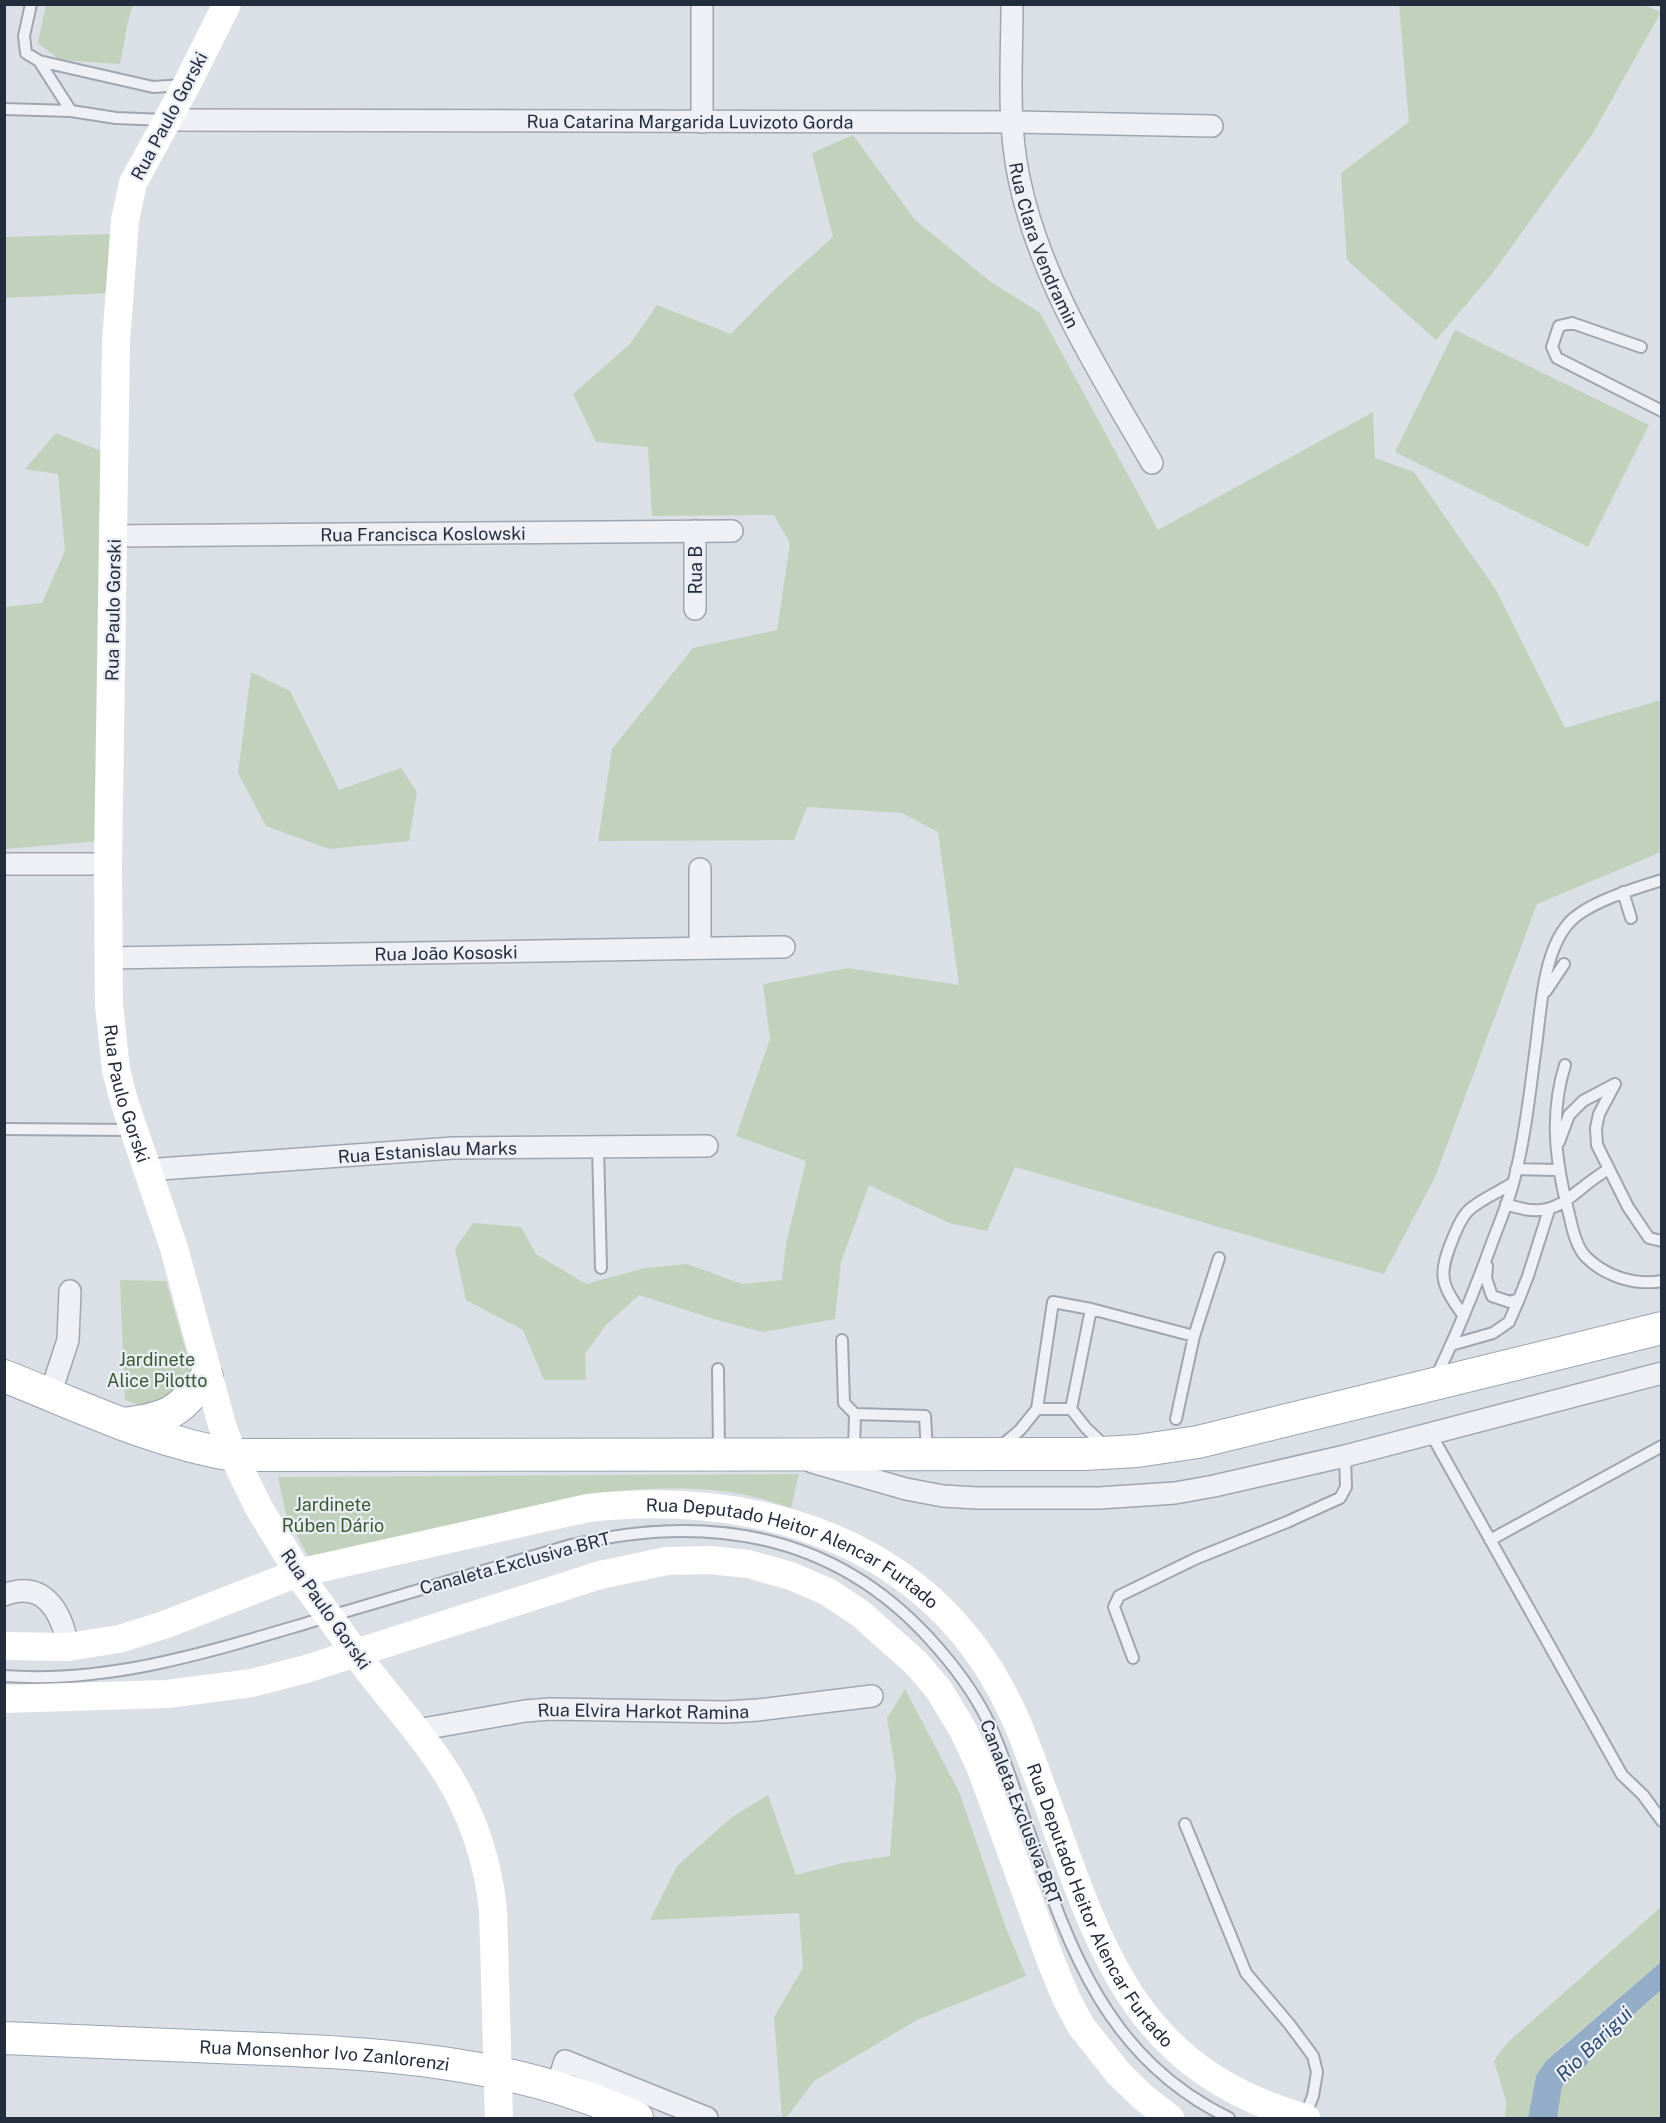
<svg xmlns="http://www.w3.org/2000/svg" width="1666" height="2123" font-family="'Public Sans',sans-serif">
	<rect width="100%" height="100%" fill="#dbdfe6"/>
	<!-- green -->
	<path fill="#c1d1bc" d="M 46,5 L 133,5 L 128,21 L 120,64 L 60,60 L 38,43 Z
		M 1644,5 L 1661,12 L 1592,135 L 1491,275 L 1436,340 L 1347,260 L 1341,173 L 1409,122 L 1399,5 Z
		M 853,135 L 915,220 L 991,282 L 1040,313 L 1158,530 L 1373,412 L 1375,458 L 1414,472 L 1496,590 L 1565,728 L 1661,700 L 1661,852 L 1537,904 L 1435,1177 L 1384,1274 C 1261,1241 1138,1202 1015,1167 L 987,1231 L 949,1223 L 869,1185 L 841,1262 L 835,1319 L 763,1332 L 717,1320 L 639,1295 L 606,1325 L 585,1354 L 586,1380 L 544,1380 L 523,1330 L 466,1300 L 455,1249 L 473,1223 L 521,1227 L 536,1254 L 586,1284 L 645,1268 L 687,1264 L 742,1284 L 782,1280 L 786,1244 L 806,1161 L 736,1136 L 770,1039 L 763,984 L 848,968 L 959,985 L 938,832 L 902,813 L 807,807 L 794,840 L 598,841 L 612,749 L 693,648 L 777,630 L 790,543 L 774,515 L 652,516 L 648,447 L 596,442 L 573,394 L 630,344 L 657,305 L 731,334 L 775,289 L 833,237 L 812,153 Z
		M 110,234 L 109,293 L 5,298 L 4,237 Z
		M 1455,330 L 1649,425 L 1588,547 L 1395,452 Z
		M 56,433 L 101,451 L 99,841 L 5,849 L 5,607 L 42,603 L 65,551 L 58,474 L 25,469 Z
		M 251,672 L 290,691 L 339,790 L 401,768 L 417,792 L 409,841 L 329,849 L 266,826 L 238,773 Z
		M 120,1280 L 166,1281 L 188,1358 L 190,1373 L 178,1395 L 142,1406 L 125,1400 Z
		M 799,1474 L 791,1508 C 779,1504 767,1500 755,1497 C 700,1484 642,1488 587,1494 L 309,1558 L 286,1514 L 278,1477 Z
		M 905,1689 L 959,1792 L 1006,1928 L 1026,1976 L 917,2020 L 814,2081 L 786,2118 L 782,2118 L 774,2017 L 803,1968 L 799,1913 L 650,1920 L 677,1866 L 732,1817 L 768,1795 L 796,1875 L 843,1863 L 890,1856 L 896,1776 L 887,1718 Z
		M 1661,1907 L 1661,1962 L 1559,2049 L 1536,2076 L 1528,2118 L 1505,2117 L 1506,2101 L 1494,2061 L 1507,2043 Z
		M 1661,1990 L 1661,2118 L 1556,2117 L 1562,2086 L 1587,2064 L 1607,2038 Z"/>
	<!-- water -->
	<path fill="#93adc9" d="M 1661,1962 L 1661,1990 L 1607,2038 L 1587,2064 L 1562,2086 L 1557,2118 L 1528,2118 L 1536,2076 L 1546,2061 Z"/>
	<g fill="none" stroke-linecap="round" stroke-linejoin="round">
		<defs>
			<path id="lane" d="M 31,4 L 24,36 L 26,53 L 39,61 L 153,87 L 184,85
				M 39,61 L 71,111
				M 4,109 L 71,111 L 116,118 L 165,120
				M 1641,347 L 1572,323 L 1559,326 L 1552,347 L 1557,358 L 1662,411
				M 1623,892 L 1631,918
				M 1546,991 L 1564,964
				M 1565,1065 C 1549,1116 1556,1164 1569,1214 C 1572,1227 1576,1247 1586,1257 C 1605,1276 1635,1286 1662,1281
				M 1615,1084 L 1599,1114 L 1596,1128 L 1597,1145 L 1628,1207 L 1649,1238 L 1662,1241
				M 4,1129 L 132,1130
				M 1559,1142 L 1569,1115 L 1583,1101 L 1615,1084
				M 598,1147 L 601,1268
				M 1516,1169 L 1558,1170
				M 1506,1204 C 1560,1224 1568,1192 1609,1169
				M 1487,1266 L 1486,1278 L 1492,1296 L 1510,1302 L 1519,1299 L 1528,1276 L 1549,1210
				M 1091,1309 L 1071,1409 L 1086,1428 L 1105,1446
				M 1463,1315 C 1440,1283 1438,1275 1453,1238 C 1457,1229 1461,1217 1469,1210 C 1481,1199 1499,1192 1513,1183
				M 842,1340 L 844,1403 L 855,1414
				M 1451,1345 L 1493,1333 L 1509,1322 L 1519,1299
				M 718,1369 L 719,1451
				M 1435,1379 C 1457,1334 1476,1287 1493,1240 C 1501,1219 1510,1198 1515,1176 C 1526,1133 1530,1089 1536,1046 C 1541,1009 1543,953 1568,924 C 1585,903 1636,888 1662,880
				M 1037,1409 L 1071,1409
				M 1176,1419 L 1194,1336
				M 1431,1434 L 1622,1775 L 1643,1795 L 1662,1821
				M 1001,1446 L 1020,1430 L 1037,1409 L 1053,1302 L 1091,1309 L 1194,1336 L 1219,1258
				M 854,1451 L 855,1414 L 925,1416 L 927,1451
				M 1490,1540 L 1662,1446
				M 1133,1658 L 1114,1607 L 1119,1596 L 1197,1558 L 1287,1522 L 1340,1498 L 1346,1487 L 1345,1456
				M 4,1676 C 112,1684 215,1650 317,1620 C 401,1595 486,1570 571,1545 C 705,1513 832,1532 929,1638 C 952,1663 973,1690 988,1721 C 1001,1748 1010,1776 1019,1803 C 1064,1931 1097,2054 1229,2118
				M 1185,1824 L 1246,1973 L 1290,2025 L 1313,2056 L 1317,2072 L 1313,2096 L 1305,2116"/>
			<g id="street">
				<path d="M 702,4 L 702,122"/>
				<path id="s1" d="M 1012,4 C 1012,62 1007,122 1019,178 C 1040,281 1100,373 1152,463"/>
				<path id="s2" d="M 168,120 L 1013,122 L 1212,126"/>
				<path d="M 695,531 L 695,609"/>
				<path id="s3" d="M 114,536 L 732,531"/>
				<path d="M 4,864 L 108,864"/>
				<path d="M 700,869 L 700,948"/>
				<path id="s4" d="M 108,958 L 784,947"/>
				<path id="s5" d="M 146,1170 L 453,1148 L 707,1146"/>
				<path d="M 50,1395 L 68,1340 L 70,1291"/>
				<path d="M 812,1462 L 906,1489 L 943,1496 L 977,1498 L 1099,1498 L 1175,1493 L 1214,1486 L 1345,1456 L 1662,1373"/>
				<path d="M 4,1595 C 45,1579 62,1613 68,1647"/>
				<path id="s6" d="M 417,1730 L 525,1711 L 550,1709 L 726,1712 L 758,1710 L 872,1696"/>
				<path d="M 557,2086 L 565,2061 L 707,2118"/>
			</g>
			<g id="primary">
				<path d="M 4,1376 C 80,1406 153,1442 233,1455 L 1084,1454 L 1137,1451 L 1198,1442 L 1662,1328"/>
				<path d="M 123,1424 C 171,1418 176,1413 207,1377"/>
				<path id="s9" d="M 4,2038 C 83,2041 162,2045 241,2048 C 377,2053 513,2060 637,2118"/>
			</g>
		</defs>
		<!-- lane casing -->
		<use href="#lane" stroke="#a0a6b0" stroke-width="14"/>
		<!-- street casing -->
		<use href="#street" stroke="#a0a6b0" stroke-width="24"/>
		<!-- primary casing -->
		<use href="#primary" stroke="#9aa3b2" stroke-width="34"/>
		<!-- lane -->
		<use href="#lane" stroke="#eef0f5" stroke-width="10"/>
		<!-- street -->
		<use href="#street" stroke="#eef0f5" stroke-width="21"/>
		<!-- secondary -->
		<g stroke="#fff" stroke-width="28">
			<path id="s7" d="M 227,4 L 187,84 L 133,183 L 125,220 L 116,343 L 108,864 L 109,1005 L 116,1070 L 124,1101 L 174,1248 L 222,1425 L 233,1455 L 259,1508 L 304,1582"/>
			<path id="s8" d="M 4,1646 L 68,1647 L 119,1639 L 164,1625 L 298,1573 L 588,1508 C 756,1490 926,1539 1007,1701 C 1021,1728 1031,1758 1042,1788 C 1098,1941 1129,2069 1306,2118"/>
			<path d="M 352,1648 C 378,1686 410,1719 436,1757 C 468,1802 487,1855 493,1909 L 499,2118"/>
			<path d="M 4,1699 L 167,1694 L 252,1683 L 306,1669 L 600,1575 L 667,1561 L 710,1560 L 748,1564 L 791,1576 L 828,1592 L 861,1614 L 916,1663 L 939,1690 L 963,1730 L 980,1766 L 1052,1964 L 1067,2000 L 1081,2026 L 1119,2074 L 1144,2098 L 1170,2118"/>
		</g>
		<!-- primary -->
		<use href="#primary" stroke="#fff" stroke-width="32"/>
		<!-- secondary-bridge -->
		<path stroke="#fff" stroke-width="28" d="M 304,1582 L 352,1648"/>
	</g>
	<g text-anchor="middle" dominant-baseline="central" stroke-width="4.5" stroke-linejoin="round" paint-order="stroke">
		<!-- street labels -->
		<g font-size="18" fill="#242d3d" stroke="#eaeef4">
			<text transform="translate(169 116) rotate(-62)">Rua Paulo Gorski</text>
			<text stroke="none"><textPath href="#s2" startOffset="522">Rua Catarina Margarida Luvizoto Gorda</textPath></text>
			<text stroke="none"><textPath href="#s1" startOffset="246">Rua Clara Vendramin</textPath></text>
			<text stroke="none"><textPath href="#s3" startOffset="309">Rua Francisca Koslowski</textPath></text>
			<text transform="translate(695 570) rotate(-90)">Rua B</text>
			<text transform="translate(113 610) rotate(-89)">Rua Paulo Gorski</text>
			<text stroke="none"><textPath href="#s4" startOffset="338">Rua João Kososki</textPath></text>
			<text stroke="none"><textPath href="#s7" startOffset="1116">Rua Paulo Gorski</textPath></text>
			<text stroke="none"><textPath href="#s5" startOffset="282">Rua Estanislau Marks</textPath></text>
			<text stroke="none"><textPath href="#s8" startOffset="819">Rua Deputado Heitor Alencar Furtado</textPath></text>
			<text transform="translate(515 1563) rotate(-15)">Canaleta Exclusiva BRT</text>
			<text transform="translate(326 1609) rotate(55)">Rua Paulo Gorski</text>
			<text stroke="none"><textPath href="#s6" startOffset="228">Rua Elvira Harkot Ramina</textPath></text>
			<text transform="translate(1021 1812) rotate(69)">Canaleta Exclusiva BRT</text>
			<text stroke="none"><textPath href="#s8" startOffset="1322">Rua Deputado Heitor Alencar Furtado</textPath></text>
			<text stroke="none"><textPath href="#s9" startOffset="321">Rua Monsenhor Ivo Zanlorenzi</textPath></text>
		</g>
		<!-- park labels -->
		<g font-size="18" fill="#385931" stroke="#eaeef4">
			<text x="157" y="1359">Jardinete<tspan x="157" dy="21">Alice Pilotto</tspan></text>
			<text x="333" y="1504">Jardinete<tspan x="333" dy="21">Rúben Dário</tspan></text>
		</g>
		<!-- water labels -->
		<g font-size="20" font-style="italic" fill="#2d4b72" stroke="#eaeef4">
			<text transform="translate(1594 2044) rotate(-44)">Rio Barigui</text>
		</g>
	</g>
	<!-- border -->
	<rect width="1666" height="2123" fill="none" stroke="#242d3d" stroke-width="12"/>
</svg>
